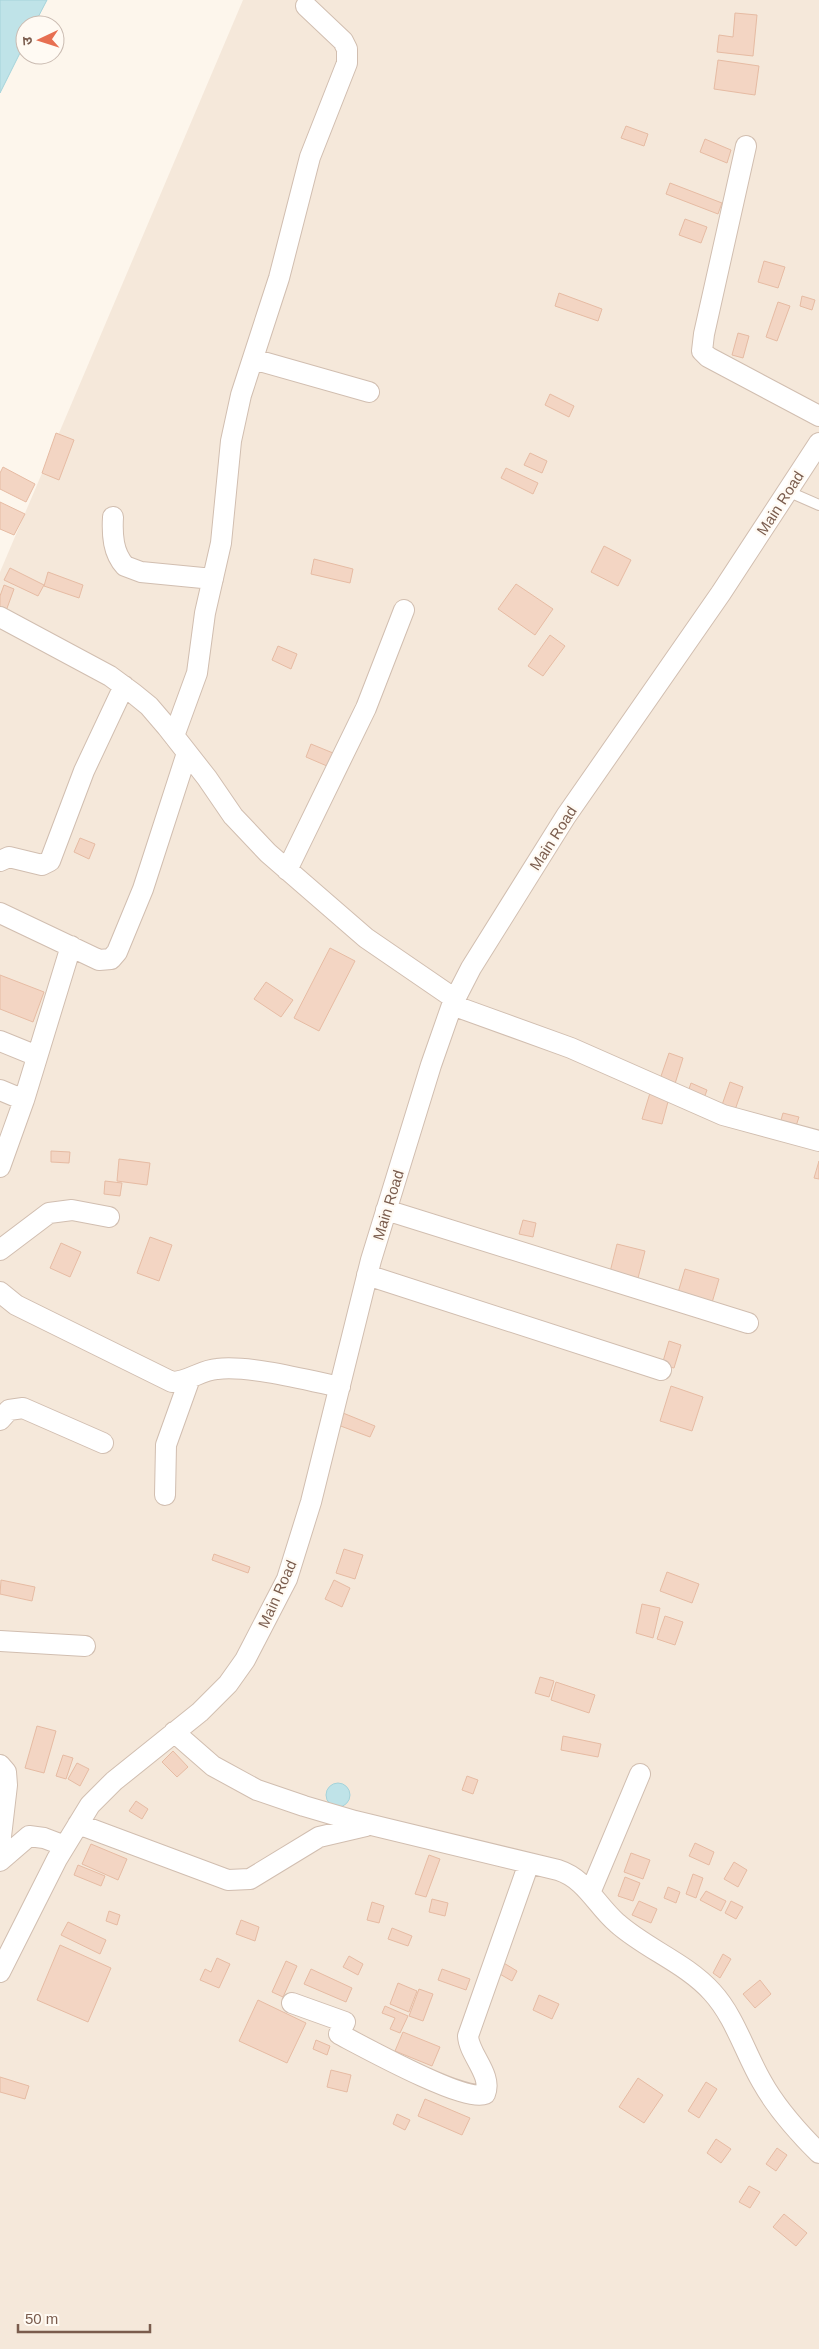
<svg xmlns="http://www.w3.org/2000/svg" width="819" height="2349" font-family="Helvetica,'Noto Sans Devanagari',sans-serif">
	<rect width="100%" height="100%" fill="#fdf6ec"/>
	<!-- residential -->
	<path fill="#f5e8da" d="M 243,0 L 819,0 L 819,2349 L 0,2349 L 0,572 Z"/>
	<!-- water -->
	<path fill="#bfe3e8" stroke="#a5d3da" d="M 0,0 L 47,0 L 34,25 L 25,25 L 25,43 L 0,93 Z
		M326 1795a12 12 0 1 1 24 0a12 12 0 1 1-24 0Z"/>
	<!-- building -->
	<path fill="#f3d5c3" stroke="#e6bba3" d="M 735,13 L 757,15 L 753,56 L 717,52 L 719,35 L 733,37 Z
		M 718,60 L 759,66 L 755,95 L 714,89 Z
		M 626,126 L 648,134 L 644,146 L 621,138 Z
		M 705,139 L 731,150 L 727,163 L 700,152 Z
		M 670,183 L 722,203 L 718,214 L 666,194 Z
		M 685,219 L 707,227 L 701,243 L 679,235 Z
		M 764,261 L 785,267 L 778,288 L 758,282 Z
		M 559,293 L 602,309 L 598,321 L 555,306 Z
		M 802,296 L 815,300 L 812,310 L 800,306 Z
		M 778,302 L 790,306 L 777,341 L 766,337 Z
		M 738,333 L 749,336 L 743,358 L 732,355 Z
		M 550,394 L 574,406 L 569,417 L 545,405 Z
		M 56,433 L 74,440 L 59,480 L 42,473 Z
		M 530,453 L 547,461 L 542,473 L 524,465 Z
		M 3,467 L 35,484 L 26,502 L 0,489 L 0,473 Z
		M 506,468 L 538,483 L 533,494 L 501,478 Z
		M 0,502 L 25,514 L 14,535 L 0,529 Z
		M 604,546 L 631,560 L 618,586 L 591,572 Z
		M 314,559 L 353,569 L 350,583 L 311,574 Z
		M 10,568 L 44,585 L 38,596 L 4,580 Z
		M 48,572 L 83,585 L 79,598 L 44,586 Z
		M 516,584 L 553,609 L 535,635 L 498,609 Z
		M 4,585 L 14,589 L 6,611 L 0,608 L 0,596 Z
		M 550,635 L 565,646 L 543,676 L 528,666 Z
		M 278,646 L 297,654 L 291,669 L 272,660 Z
		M 311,744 L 333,753 L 327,766 L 306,757 Z
		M 80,838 L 95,844 L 89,859 L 74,852 Z
		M 330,948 L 355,961 L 319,1031 L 294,1018 Z
		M 0,975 L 44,992 L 33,1022 L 0,1009 Z
		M 266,982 L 293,1000 L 281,1017 L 254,999 Z
		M 669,1053 L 683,1058 L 674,1087 L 659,1082 Z
		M 730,1082 L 743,1087 L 735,1110 L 722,1105 Z
		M 691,1083 L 707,1090 L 703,1101 L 687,1095 Z
		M 650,1093 L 669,1098 L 662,1124 L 642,1119 Z
		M 783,1113 L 799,1117 L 794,1132 L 779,1127 Z
		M 51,1151 L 70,1152 L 69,1163 L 51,1162 Z
		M 119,1159 L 150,1163 L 147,1185 L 117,1181 Z
		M 819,1161 L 819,1179 L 814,1178 Z
		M 105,1181 L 122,1183 L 120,1196 L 104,1194 Z
		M 523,1220 L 536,1223 L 533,1237 L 519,1234 Z
		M 150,1237 L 172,1245 L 159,1281 L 137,1273 Z
		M 61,1243 L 81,1252 L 70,1277 L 50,1268 Z
		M 617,1244 L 645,1251 L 637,1282 L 609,1276 Z
		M 685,1269 L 719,1279 L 711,1306 L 677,1296 Z
		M 669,1341 L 681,1345 L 674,1368 L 662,1365 Z
		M 671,1386 L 703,1397 L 692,1431 L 660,1421 Z
		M 343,1413 L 375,1426 L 370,1437 L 338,1425 Z
		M 344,1549 L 363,1555 L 355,1579 L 336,1573 Z
		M 214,1554 L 250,1567 L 248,1573 L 212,1560 Z
		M 667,1572 L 699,1584 L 692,1603 L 660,1591 Z
		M 1,1580 L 35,1587 L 32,1601 L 0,1594 Z
		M 334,1580 L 350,1588 L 342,1607 L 325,1599 Z
		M 642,1604 L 660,1608 L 653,1638 L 636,1633 Z
		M 665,1616 L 683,1622 L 675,1645 L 657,1639 Z
		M 540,1677 L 554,1681 L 549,1697 L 535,1693 Z
		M 556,1682 L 595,1695 L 589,1713 L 551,1700 Z
		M 37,1726 L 56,1731 L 44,1773 L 25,1768 Z
		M 563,1736 L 601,1744 L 598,1757 L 561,1750 Z
		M 173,1751 L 188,1767 L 177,1777 L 162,1762 Z
		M 63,1755 L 73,1758 L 66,1779 L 56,1776 Z
		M 77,1763 L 89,1769 L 80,1786 L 68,1779 Z
		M 467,1776 L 478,1780 L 473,1794 L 462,1790 Z
		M 136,1801 L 148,1809 L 142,1819 L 129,1811 Z
		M 695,1843 L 714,1852 L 709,1865 L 689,1856 Z
		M 91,1844 L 127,1859 L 118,1880 L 82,1864 Z
		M 631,1853 L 650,1860 L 643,1879 L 624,1872 Z
		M 429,1855 L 440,1859 L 426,1897 L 415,1894 Z
		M 734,1862 L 747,1870 L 738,1887 L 724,1879 Z
		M 78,1865 L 105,1876 L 101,1886 L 74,1875 Z
		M 693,1874 L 703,1878 L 696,1898 L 686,1894 Z
		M 625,1877 L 640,1883 L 633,1901 L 618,1896 Z
		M 668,1887 L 680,1892 L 676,1903 L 664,1898 Z
		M 706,1891 L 726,1901 L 721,1911 L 700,1900 Z
		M 432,1899 L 448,1903 L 445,1916 L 429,1912 Z
		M 639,1901 L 657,1909 L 651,1923 L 632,1915 Z
		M 731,1901 L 743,1907 L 736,1919 L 725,1913 Z
		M 372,1902 L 384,1906 L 379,1923 L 367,1920 Z
		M 109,1911 L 120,1915 L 117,1925 L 106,1921 Z
		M 241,1920 L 259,1927 L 255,1941 L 236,1934 Z
		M 68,1922 L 106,1940 L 100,1954 L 61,1935 Z
		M 392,1928 L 412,1936 L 408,1946 L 388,1939 Z
		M 60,1945 L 111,1968 L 88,2022 L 37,2000 Z
		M 723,1954 L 731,1959 L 720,1978 L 713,1973 Z
		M 349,1956 L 363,1964 L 358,1975 L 343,1967 Z
		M 217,1958 L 230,1964 L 219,1988 L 200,1980 L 205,1969 L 211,1972 Z
		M 497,1959 L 517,1971 L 512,1981 L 491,1969 Z
		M 286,1961 L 297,1966 L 283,1997 L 272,1992 Z
		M 311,1969 L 352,1988 L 346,2002 L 304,1984 Z
		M 442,1969 L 470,1979 L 466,1990 L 438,1980 Z
		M 760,1980 L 771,1994 L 755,2008 L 743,1994 Z
		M 398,1983 L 417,1991 L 409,2012 L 390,2004 Z
		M 419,1989 L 433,1994 L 423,2021 L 409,2016 Z
		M 539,1995 L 559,2004 L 552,2019 L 533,2010 Z
		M 258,2000 L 306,2023 L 287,2063 L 239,2041 Z
		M 385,2006 L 408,2016 L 400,2033 L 390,2029 L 395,2018 L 382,2013 Z
		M 403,2032 L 440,2047 L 432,2066 L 395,2051 Z
		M 316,2040 L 330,2046 L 327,2055 L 313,2049 Z
		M 331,2070 L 351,2075 L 347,2092 L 327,2087 Z
		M 0,2077 L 29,2086 L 25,2099 L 0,2092 Z
		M 638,2078 L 663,2095 L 644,2123 L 619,2107 Z
		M 706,2082 L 717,2089 L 699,2118 L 688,2111 Z
		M 425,2099 L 470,2118 L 462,2135 L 418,2116 Z
		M 397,2114 L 410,2120 L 405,2130 L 393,2124 Z
		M 716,2139 L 731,2149 L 721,2163 L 707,2153 Z
		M 777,2148 L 787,2155 L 776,2171 L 766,2164 Z
		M 749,2186 L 760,2192 L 750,2208 L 739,2202 Z
		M 784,2214 L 807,2233 L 796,2246 L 773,2227 Z"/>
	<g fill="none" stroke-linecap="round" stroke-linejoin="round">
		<defs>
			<path id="service" d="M 787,491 L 819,505"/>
			<path id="minor" d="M 746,146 L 704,334 L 702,351 L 708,357 L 819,416
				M 253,359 L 369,392
				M 113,517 C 112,535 113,553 125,566 L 141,572 L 213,579
				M 0,617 L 110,676 L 133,693 L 149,706 L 167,727 L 207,778 L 233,816 L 268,853 L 366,938 L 455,999
				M 174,736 L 197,673 L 205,613 L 221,543 L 231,441 L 241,395 L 279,278 L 310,157 L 347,63 L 347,49 L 343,41 L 306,6
				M 0,861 L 9,857 L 42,865 L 50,861 L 84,771 L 124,686
				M 287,870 L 366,708 L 404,610
				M 0,913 L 99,960 L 111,959 L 117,952 L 143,889 L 187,753
				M 452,1005 L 571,1048 L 723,1115 L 819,1141
				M 0,1041 L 37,1056
				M 0,1090 L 24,1100
				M 0,1167 L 24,1100 L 71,946
				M 386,1210 L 748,1323
				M 0,1250 L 49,1213 L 72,1210 L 109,1217
				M 367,1275 L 661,1370
				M 0,1292 L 16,1305 L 172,1382 C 188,1382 201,1370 217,1369 C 249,1365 307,1380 340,1387
				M 0,1420 L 9,1410 L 23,1408 L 103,1443
				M 165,1495 L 166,1445 L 190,1378
				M 0,1641 L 85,1646
				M 174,1732 L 213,1766 L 257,1790 L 304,1806 L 355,1821 L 558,1870 C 586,1879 596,1905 617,1923 C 646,1949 686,1963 712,1992 C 735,2017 745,2053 762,2082 C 777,2109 798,2132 819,2153
				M 0,1765 L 6,1772 L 7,1785 L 0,1845
				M 78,1824 L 228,1880 L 250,1879 L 319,1837 L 366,1826
				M 0,1861 L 29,1836 L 44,1838 L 65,1846
				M 590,1893 L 640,1774
				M 0,1972 L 57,1859 L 90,1805 L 114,1781 L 200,1712 L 228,1684 L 245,1660 L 287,1579 L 311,1502 L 371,1260 L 431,1065 L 452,1005 L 471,968 L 566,816 L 721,593 L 819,443
				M 292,2003 L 345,2022 L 339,2034 C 362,2046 465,2103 485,2094 C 493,2075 469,2055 468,2036 L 529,1863"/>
		</defs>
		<!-- service casing -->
		<use href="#service" stroke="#d1beb0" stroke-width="12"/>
		<!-- minor casing -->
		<use href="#minor" stroke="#d1beb0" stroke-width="22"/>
		<!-- service -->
		<use href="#service" stroke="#fff" stroke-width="10"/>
		<!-- minor -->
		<use href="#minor" stroke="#fff" stroke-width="20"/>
	</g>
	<g text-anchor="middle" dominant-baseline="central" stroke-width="4.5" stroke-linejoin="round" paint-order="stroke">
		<!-- street labels -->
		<g font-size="15" fill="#7a5c4d" stroke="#fffaf3">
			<text transform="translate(780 503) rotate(-57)">Main Road</text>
			<text transform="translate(553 838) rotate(-57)">Main Road</text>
			<text transform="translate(388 1205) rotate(-73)">Main Road</text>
			<text transform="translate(277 1594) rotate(-66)">Main Road</text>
		</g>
	</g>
	<!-- north arrow -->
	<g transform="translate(40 40) rotate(266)"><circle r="24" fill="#fffaf3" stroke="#cabbb1"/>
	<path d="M0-4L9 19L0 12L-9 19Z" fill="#e76f51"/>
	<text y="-8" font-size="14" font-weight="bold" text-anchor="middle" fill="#7a5c4d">उ</text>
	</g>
	<!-- scale -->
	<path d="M18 2324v8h132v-8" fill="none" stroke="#7a5c4d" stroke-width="2.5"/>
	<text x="25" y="2324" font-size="15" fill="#7a5c4d" stroke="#fffaf3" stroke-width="4" paint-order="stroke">50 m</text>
</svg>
